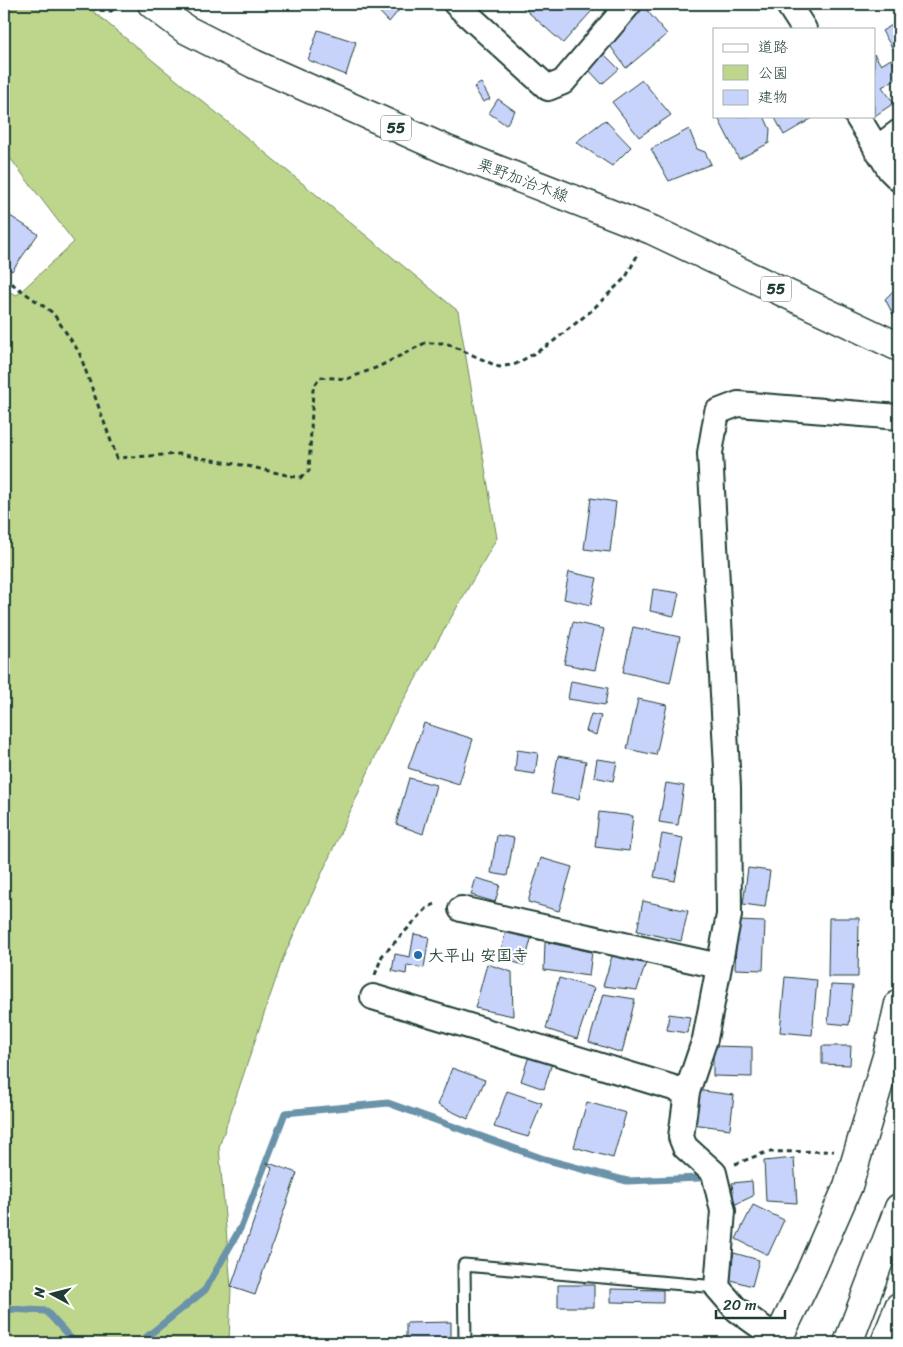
<svg xmlns="http://www.w3.org/2000/svg" width="903" height="1347" font-family="Sriracha,'Klee One',sans-serif">
	<rect width="100%" height="100%" fill="#fff"/>
	<filter id="ink" filterUnits="userSpaceOnUse"><feTurbulence type="fractalNoise" baseFrequency=".02" numOctaves="2"/><feDisplacementMap in="SourceGraphic" scale="10" xChannelSelector="R" yChannelSelector="G"/><feConvolveMatrix kernelMatrix="1 2 1 2 8 2 1 2 1" color-interpolation-filters="sRGB"/></filter>
	<g filter="url(#ink)">
		<!-- green -->
		<path fill="#bed68c" stroke="#6e8a60" d="M 4,4 L 84,4 L 458,311 L 497,538 L 392,720 L 283,958 L 219,1147 L 231,1287 L 229,1343 L 4,1343 L 4,290 L 17,295 L 74,242 L 4,150 Z"/>
		<g fill="none" stroke-linecap="round" stroke-linejoin="round">
			<!-- stream -->
			<path stroke="#6a92a9" stroke-width="7" d="M 4,1313 L 10,1309 L 46,1311 L 75,1343
				M 136,1343 L 144,1339 L 205,1290 L 241,1227 L 285,1113 L 388,1103 L 544,1159 L 627,1181 L 700,1178"/>
		</g>
		<!-- building -->
		<path fill="#c8d3fb" stroke="#1f3d34" d="M 372,4 L 404,4 L 389,22 Z
			M 519,4 L 598,4 L 563,43 Z
			M 644,7 L 667,34 L 626,68 L 606,40 Z
			M 899,21 L 899,59 L 882,31 Z
			M 318,30 L 356,42 L 346,75 L 308,60 Z
			M 602,52 L 619,69 L 602,84 L 586,67 Z
			M 874,54 L 881,65 L 891,59 L 899,71 L 899,77 L 882,87 L 894,103 L 867,121 L 864,116 L 874,116 Z
			M 642,80 L 671,115 L 639,137 L 612,102 Z
			M 481,83 L 490,99 L 483,102 L 474,87 Z
			M 498,99 L 515,111 L 506,125 L 489,113 Z
			M 717,116 L 764,116 L 770,129 L 769,143 L 739,159 Z
			M 774,116 L 816,116 L 784,135 Z
			M 605,120 L 631,147 L 612,166 L 576,142 Z
			M 689,129 L 697,149 L 705,152 L 711,164 L 669,181 L 651,149 Z
			M 4,212 L 38,234 L 12,271 L 4,266 Z
			M 899,285 L 899,318 L 896,320 L 885,299 Z
			M 591,498 L 616,502 L 610,552 L 584,549 Z
			M 569,572 L 597,578 L 591,605 L 564,599 Z
			M 653,589 L 679,593 L 674,616 L 650,611 Z
			M 573,622 L 604,629 L 595,670 L 564,664 Z
			M 633,627 L 680,637 L 670,683 L 623,672 Z
			M 571,681 L 608,688 L 605,705 L 568,699 Z
			M 638,699 L 667,705 L 656,755 L 627,749 Z
			M 591,714 L 601,716 L 596,735 L 586,731 Z
			M 424,723 L 473,739 L 459,784 L 408,768 Z
			M 517,750 L 538,753 L 535,774 L 515,771 Z
			M 558,756 L 586,761 L 579,799 L 551,794 Z
			M 597,759 L 617,762 L 613,781 L 594,777 Z
			M 409,778 L 436,785 L 423,834 L 396,824 Z
			M 666,783 L 684,786 L 678,825 L 659,822 Z
			M 599,812 L 633,816 L 629,851 L 595,847 Z
			M 662,834 L 683,838 L 675,881 L 654,877 Z
			M 497,835 L 514,838 L 507,876 L 491,873 Z
			M 541,858 L 572,867 L 559,911 L 528,902 Z
			M 748,868 L 770,871 L 765,907 L 743,904 Z
			M 476,878 L 500,885 L 495,902 L 471,895 Z
			M 643,901 L 688,911 L 681,941 L 637,931 Z
			M 829,918 L 859,918 L 858,977 L 828,977 Z
			M 737,921 L 765,922 L 763,970 L 735,969 Z
			M 506,931 L 532,936 L 524,965 L 499,958 Z
			M 414,934 L 429,937 L 424,968 L 407,965 L 406,974 L 392,971 L 395,954 L 410,957 Z
			M 545,942 L 592,952 L 589,976 L 544,970 Z
			M 613,953 L 647,960 L 637,990 L 603,986 Z
			M 487,964 L 512,972 L 513,1016 L 475,1008 Z
			M 785,977 L 817,980 L 812,1035 L 780,1032 Z
			M 559,978 L 594,988 L 577,1039 L 546,1029 Z
			M 831,985 L 853,986 L 849,1025 L 828,1023 Z
			M 603,994 L 635,999 L 622,1053 L 589,1042 Z
			M 669,1014 L 690,1017 L 687,1033 L 667,1030 Z
			M 713,1046 L 752,1047 L 752,1077 L 713,1076 Z
			M 822,1046 L 851,1046 L 850,1065 L 822,1064 Z
			M 529,1056 L 552,1063 L 544,1089 L 521,1081 Z
			M 452,1068 L 485,1080 L 468,1119 L 438,1105 Z
			M 696,1090 L 734,1095 L 730,1129 L 692,1124 Z
			M 507,1091 L 542,1103 L 528,1137 L 494,1127 Z
			M 587,1102 L 626,1113 L 613,1158 L 574,1147 Z
			M 794,1158 L 797,1203 L 766,1201 L 764,1161 Z
			M 266,1162 L 297,1173 L 255,1295 L 231,1287 L 272,1168 Z
			M 752,1181 L 753,1196 L 734,1205 L 732,1183 Z
			M 753,1205 L 784,1220 L 768,1255 L 736,1239 Z
			M 734,1253 L 759,1260 L 752,1286 L 727,1279 Z
			M 558,1285 L 594,1285 L 594,1307 L 558,1307 Z
			M 611,1289 L 663,1290 L 663,1303 L 611,1302 Z
			M 451,1322 L 451,1343 L 406,1343 L 406,1323 Z"/>
		<g fill="none" stroke-linecap="round" stroke-linejoin="round">
			<defs>
				<path id="lane" d="M 465,1343 L 464,1265 L 717,1287"/>
				<path id="street" d="M 456,4 L 548,88 L 563,82 L 629,4
					M 788,4 L 804,29
					M 857,116 L 890,170 L 899,179
					M 876,149 L 899,132
					M 461,909 L 719,966
					M 373,997 L 687,1092
					M 778,1339 L 736,1309 L 717,1287 L 723,1211 L 714,1173 L 685,1147 L 681,1137 L 687,1092 L 705,1039 L 729,915 L 728,787 L 710,453 L 717,412 L 738,404 L 899,417"/>
				<path id="secondary" d="M 776,1343 L 810,1273 L 848,1186 L 888,1053 L 899,1004"/>
				<path id="primary" d="M 152,4 L 185,29 L 254,64 L 447,150 L 652,230 L 899,347"/>
				<path id="highway" d="M 848,1343 L 899,1208
					M 885,1343 L 899,1307"/>
			</defs>
			<!-- lane casing -->
			<use href="#lane" stroke="#1f3d34" stroke-width="15"/>
			<!-- street casing -->
			<use href="#street" stroke="#1f3d34" stroke-width="28"/>
			<!-- secondary casing -->
			<use href="#secondary" stroke="#1f3d34" stroke-width="31"/>
			<!-- primary casing -->
			<use href="#primary" stroke="#1f3d34" stroke-width="31"/>
			<!-- highway casing -->
			<use href="#highway" stroke="#1f3d34" stroke-width="31"/>
			<!-- path -->
			<path stroke="#1f3d34" stroke-width="3" stroke-dasharray="5 4" stroke-linecap="butt" d="M 83,4 L 97,10 L 111,11 L 120,4
				M 4,278 L 53,313 L 79,352 L 117,458 L 178,454 L 247,466 L 300,478 L 309,471 L 313,389 L 320,377 L 347,379 L 378,367 L 425,343 L 446,343 L 499,367 L 516,364 L 550,344 L 591,311 L 626,277 L 639,252
				M 375,975 L 382,956 L 428,907 L 435,904 L 438,905
				M 735,1164 L 767,1152 L 834,1151"/>
			<!-- lane -->
			<use href="#lane" stroke="#fff" stroke-width="11"/>
			<!-- street -->
			<use href="#street" stroke="#fff" stroke-width="24"/>
			<!-- secondary -->
			<use href="#secondary" stroke="#fff" stroke-width="28"/>
			<!-- primary -->
			<use href="#primary" stroke="#fff" stroke-width="28"/>
			<!-- highway -->
			<use href="#highway" stroke="#fff" stroke-width="28"/>
		</g>
	</g>
	<!-- markers -->
	<circle fill="#1f6fb2" stroke="#fff" stroke-width="2" cx="418" cy="955" r="5"/>
	<g text-anchor="middle" dominant-baseline="central" stroke-width="4" stroke-linejoin="round" paint-order="stroke">
		<!-- shield labels -->
		<g fill="#fff" stroke="#627771" stroke-width="1">
			<rect x="381" y="115.5" width="30" height="25" rx="4"/>
			<rect x="761" y="276.5" width="30" height="25" rx="4"/>
		</g>
		<g font-size="15" font-weight="bold" fill="#1f3d34">
			<text x="396" y="128">55</text>
			<text x="776" y="289">55</text>
		</g>
		<!-- street labels -->
		<g font-size="16" fill="#1f3d34" stroke="#fff">
			<text transform="translate(523 180) rotate(21)">栗野加治木線</text>
		</g>
		<!-- poi labels -->
		<g font-size="16" font-weight="bold" fill="#1f3d34" stroke="#fff" text-anchor="start">
			<text x="428" y="955">大平山 安国寺</text>
		</g>
	</g>
	<!-- margin -->
	<rect width="903" height="1347" fill="none" stroke="#fff" stroke-width="20"/>
	<rect x="10" y="10" width="883" height="1327" fill="none" stroke="#1f3d34" stroke-width="2" filter="url(#ink)"/>
	<!-- legend -->
	<rect x="713" y="28" width="162" height="90" fill="#ffffff" stroke="#a5b1ae"/>
	<rect x="723" y="44" width="25" height="8" fill="#ffffff" stroke="#a5b1ae"/>
	<text x="758" y="52" font-size="15" fill="#1f3d34">道路</text>
	<rect x="723" y="65" width="25" height="15" fill="#bed68c" stroke="#a5b1ae"/>
	<text x="758" y="78" font-size="15" fill="#1f3d34">公園</text>
	<rect x="723" y="90" width="25" height="15" fill="#c8d3fb" stroke="#a5b1ae"/>
	<text x="758" y="102" font-size="15" fill="#1f3d34">建物</text>
	<!-- north arrow -->
	<g transform="translate(52 1294) rotate(277)" stroke="#ffffff" stroke-width="4" paint-order="stroke">
	<path d="M0-4L9 19L0 12L-9 19Z" fill="#1f3d34"/>
	<text y="-8" font-size="14" font-weight="bold" text-anchor="middle" fill="#1f3d34">N</text>
	</g>
	<!-- scale -->
	<path d="M716 1310v8h69v-8" fill="none" stroke="#1f3d34" stroke-width="2.5"/>
	<text x="723" y="1310" font-size="15" fill="#1f3d34" stroke="#ffffff" stroke-width="4" paint-order="stroke">20 m</text>
</svg>
